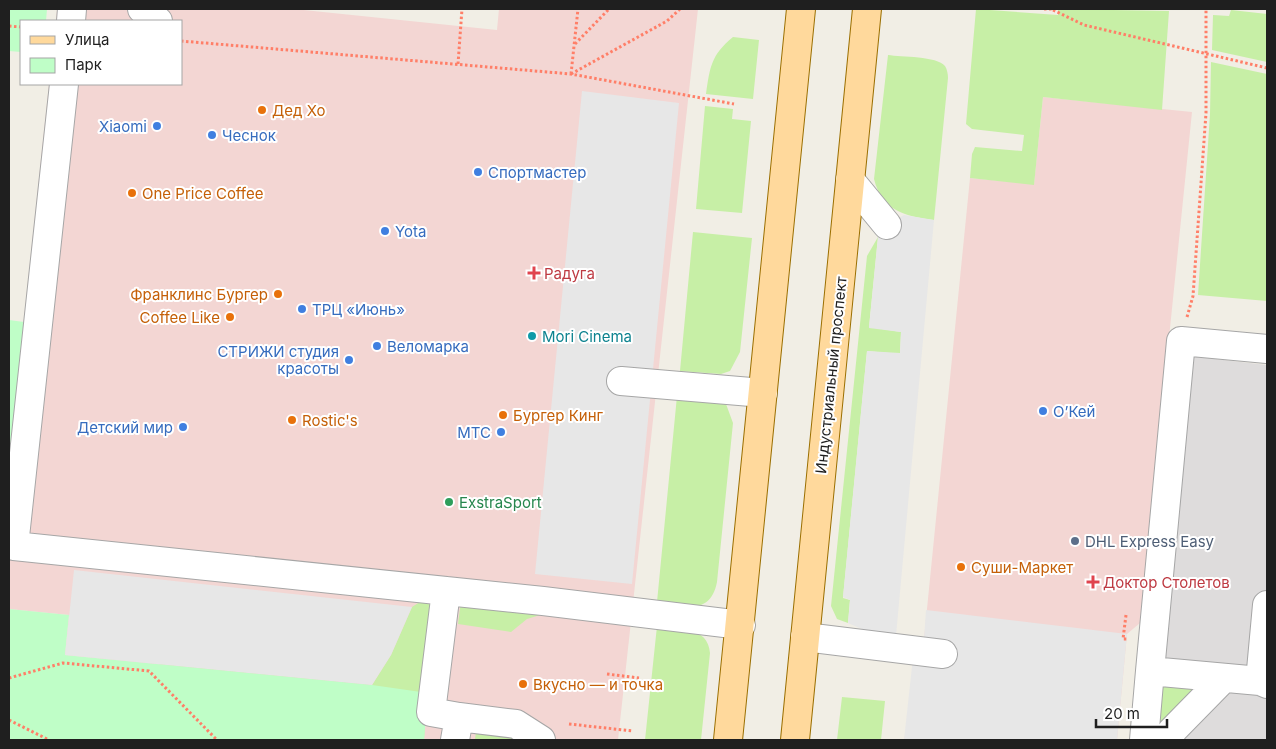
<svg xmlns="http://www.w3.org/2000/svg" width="1276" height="749" font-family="Inter,sans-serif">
	<rect width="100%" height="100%" fill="#f1eee5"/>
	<!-- residential -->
	<path fill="#dedcdc" d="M 1171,354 L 1267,365 L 1267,740 L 1137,740 Z"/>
	<!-- commercial -->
	<path fill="#f3d6d3" d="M 57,9 L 294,9 L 497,30 L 499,9 L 698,9 L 618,740 L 424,740 L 428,693 L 65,655 L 69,615 L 9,609 L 9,459 L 49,84 L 181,84 L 181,21 L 56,21 Z
		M 1043,97 L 1192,112 L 1140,623 L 1127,634 L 1117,740 L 904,740 L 924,639 L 970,178 L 1034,184 Z"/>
	<!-- grass -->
	<path fill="#c7efa6" d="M 976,9 L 1058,15 L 1058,9 L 1169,11 L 1162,110 L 1043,97 L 1034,185 L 970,178 L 972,154 L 975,147 L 1022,151 L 1024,135 L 972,129 L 966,124 Z
		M 1231,10 L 1267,14 L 1267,62 L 1212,50 L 1213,15 L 1229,16 Z
		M 733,37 L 759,40 L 753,99 L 706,94 C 710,67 711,55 733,37 Z
		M 888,55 C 901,57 937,56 945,66 C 947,69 948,74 948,78 L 934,220 C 905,216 882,211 874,179 Z
		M 1211,62 L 1267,74 L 1267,301 L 1198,295 L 1210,114 Z
		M 705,106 L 733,109 L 732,119 L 751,121 L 742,213 L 696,209 Z
		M 693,232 L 752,238 L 740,352 L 730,371 L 721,374 L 680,371 Z
		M 878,237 L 869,327 L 901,332 L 900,354 L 867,351 L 843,598 L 850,600 L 848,623 L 837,619 L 831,606 L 867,256 Z
		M 677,396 L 716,400 L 726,404 L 733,423 L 717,582 C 710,617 684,605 657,602 Z
		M 435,597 L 424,740 L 154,663 L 372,685 L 391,655 L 412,607 L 426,598 Z
		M 461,601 L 550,612 L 527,619 L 511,632 L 458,624 Z
		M 657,626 C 679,629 708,626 710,653 L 701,740 L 645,740 Z
		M 1150,671 L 1224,678 L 1171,732 L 1145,730 Z
		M 842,697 L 885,701 L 881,740 L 837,740 Z
		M 477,722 L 529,740 L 475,740 Z"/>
	<!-- park -->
	<path fill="#bffec7" d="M 9,9 L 47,9 L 46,21 L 21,21 L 21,52 L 9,51 Z
		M 9,320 L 24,322 L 9,459 Z
		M 9,609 L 69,615 L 65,655 L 372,685 L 428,693 L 424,740 L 9,740 Z"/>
	<!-- parking -->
	<path fill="#e7e7e7" d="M 582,91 L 679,103 L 632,584 L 535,574 Z
		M 904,215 L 934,220 L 896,636 L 871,633 L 848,623 L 850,600 L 843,597 L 867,351 L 900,353 L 901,332 L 869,328 L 878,237 L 887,225 Z
		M 74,570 L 412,607 L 391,655 L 372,685 L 65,655 Z
		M 926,610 L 1127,634 L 1117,740 L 904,740 L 915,639 L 924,639 Z"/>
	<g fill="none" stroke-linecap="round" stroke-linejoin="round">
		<defs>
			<path id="minor" d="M 142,9 L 158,21
				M 71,21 L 72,9
				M 64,84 L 14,546 L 543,601 L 741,625
				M 850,180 L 887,225
				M 1267,349 L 1181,341 L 1150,671 L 1260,681 L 1267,684
				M 621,381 L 763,393
				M 446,591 L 431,712 L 459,717
				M 805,637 L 943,654
				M 1260,681 L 1267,605
				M 455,740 L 459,717 L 516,724 L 541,740
				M 1144,740 L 1150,671
				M 1170,740 L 1171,732 L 1224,678"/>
			<path id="major" d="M 728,740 L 801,9
				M 795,740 L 867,9"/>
		</defs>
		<!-- minor casing -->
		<use href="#minor" stroke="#a6a6a6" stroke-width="30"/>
		<!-- major casing -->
		<use href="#major" stroke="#9b6f00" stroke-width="30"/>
		<!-- path -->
		<path stroke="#ff7f68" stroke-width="3" stroke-dasharray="2.5 2.5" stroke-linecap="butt" d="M 1044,9 L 1053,9
			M 1053,10 L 1084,25 L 1267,68
			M 9,26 L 21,27
			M 181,41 L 571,74 L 734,104
			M 575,44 L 609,9
			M 458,64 L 462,9
			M 571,74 L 667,21 L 680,9
			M 571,74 L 578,9
			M 1187,317 L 1193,296 L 1206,113 L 1206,9
			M 1126,615 L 1123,639 L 1128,639
			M 607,674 L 639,678
			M 9,678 L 63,663 L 149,671 L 217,740
			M 9,720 L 49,740
			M 569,724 L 633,731"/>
		<!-- minor -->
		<use href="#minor" stroke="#fff" stroke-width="28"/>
		<!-- major -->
		<use href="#major" stroke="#ffd99c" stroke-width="28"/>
	</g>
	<!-- markers -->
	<g fill="#e8710a" stroke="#fff" stroke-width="2">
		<circle cx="262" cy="110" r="5"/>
		<circle cx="132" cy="193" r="5"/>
		<circle cx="278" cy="294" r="5"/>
		<circle cx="230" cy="317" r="5"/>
		<circle cx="503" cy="415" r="5"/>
		<circle cx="292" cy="420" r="5"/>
		<circle cx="961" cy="567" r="5"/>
		<circle cx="523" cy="684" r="5"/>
	</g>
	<g fill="#3f7fe0" stroke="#fff" stroke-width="2">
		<circle cx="157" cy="126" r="5"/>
		<circle cx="212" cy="135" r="5"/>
		<circle cx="478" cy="172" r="5"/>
		<circle cx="385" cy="231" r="5"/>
		<circle cx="302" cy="309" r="5"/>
		<circle cx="377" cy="346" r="5"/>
		<circle cx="349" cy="360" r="5"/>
		<circle cx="1043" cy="411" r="5"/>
		<circle cx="183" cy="427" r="5"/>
		<circle cx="501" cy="432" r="5"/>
	</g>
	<g fill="#e0444e" stroke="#fff" stroke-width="2">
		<path d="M531.5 265.5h5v5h5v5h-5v5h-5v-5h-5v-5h5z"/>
		<path d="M1090.5 574.5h5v5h5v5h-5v5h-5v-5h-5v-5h5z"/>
	</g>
	<circle fill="#0f9aa8" stroke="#fff" stroke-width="2" cx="532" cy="336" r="5"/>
	<circle fill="#2e9e5b" stroke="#fff" stroke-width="2" cx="449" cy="502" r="5"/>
	<circle fill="#5c6f8a" stroke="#fff" stroke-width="2" cx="1075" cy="541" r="5"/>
	<g text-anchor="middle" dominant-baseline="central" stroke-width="4" stroke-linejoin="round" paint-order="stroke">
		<!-- food labels -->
		<g font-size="15" fill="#c56008" stroke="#fff" text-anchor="start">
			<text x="272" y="110">Дед Хо</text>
			<text x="142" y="193">One Price Coffee</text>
			<text x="268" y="294" text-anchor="end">Франклинс Бургер</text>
			<text x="220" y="317" text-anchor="end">Coffee Like</text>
			<text x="513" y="415">Бургер Кинг</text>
			<text x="302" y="420">Rostic's</text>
			<text x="971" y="567">Суши-Маркет</text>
			<text x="533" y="684">Вкусно — и точка</text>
		</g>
		<!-- shop labels -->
		<g font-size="15" fill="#366cbe" stroke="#fff" text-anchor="start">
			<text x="147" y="126" text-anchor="end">Xiaomi</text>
			<text x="222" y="135">Чеснок</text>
			<text x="488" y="172">Спортмастер</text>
			<text x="395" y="231">Yota</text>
			<text x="312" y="309">ТРЦ «Июнь»</text>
			<text x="387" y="346">Веломарка</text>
			<text x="339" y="351" text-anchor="end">СТРИЖИ студия<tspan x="339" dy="17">красоты</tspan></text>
			<text x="1053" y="411">О’Кей</text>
			<text x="173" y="427" text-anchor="end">Детский мир</text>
			<text x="491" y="432" text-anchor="end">МТС</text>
		</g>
		<!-- health labels -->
		<g font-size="15" fill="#be3a42" stroke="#fff" text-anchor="start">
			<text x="544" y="273">Радуга</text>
			<text x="1103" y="582">Доктор Столетов</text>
		</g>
		<!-- culture labels -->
		<g font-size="15" fill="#0d838f" stroke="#fff" text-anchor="start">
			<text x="542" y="336">Mori Cinema</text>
		</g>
		<!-- street labels -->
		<g font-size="15" fill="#1f1f1f" stroke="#fff">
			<text transform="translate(831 375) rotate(-84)">Индустриальный проспект</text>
		</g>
		<!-- leisure labels -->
		<g font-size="15" fill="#27864d" stroke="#fff" text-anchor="start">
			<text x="459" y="502">ExstraSport</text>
		</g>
		<!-- service labels -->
		<g font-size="15" fill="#4e5e75" stroke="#fff" text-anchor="start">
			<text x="1085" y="541">DHL Express Easy</text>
		</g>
	</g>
	<!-- border -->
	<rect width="1276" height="749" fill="none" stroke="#1f1f1f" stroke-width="20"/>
	<!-- legend -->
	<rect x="20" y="20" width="162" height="65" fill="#ffffff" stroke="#a5a5a5"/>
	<rect x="30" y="36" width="25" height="8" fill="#ffd99c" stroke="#a5a5a5"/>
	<text x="65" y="45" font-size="15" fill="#1f1f1f">Улица</text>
	<rect x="30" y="58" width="25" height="15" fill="#bffec7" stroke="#a5a5a5"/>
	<text x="65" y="70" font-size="15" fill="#1f1f1f">Парк</text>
	<!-- scale -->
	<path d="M1096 719v8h71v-8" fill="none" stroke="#1f1f1f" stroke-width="2.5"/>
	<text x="1104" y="719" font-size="15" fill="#1f1f1f" stroke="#ffffff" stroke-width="4" paint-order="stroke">20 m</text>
</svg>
